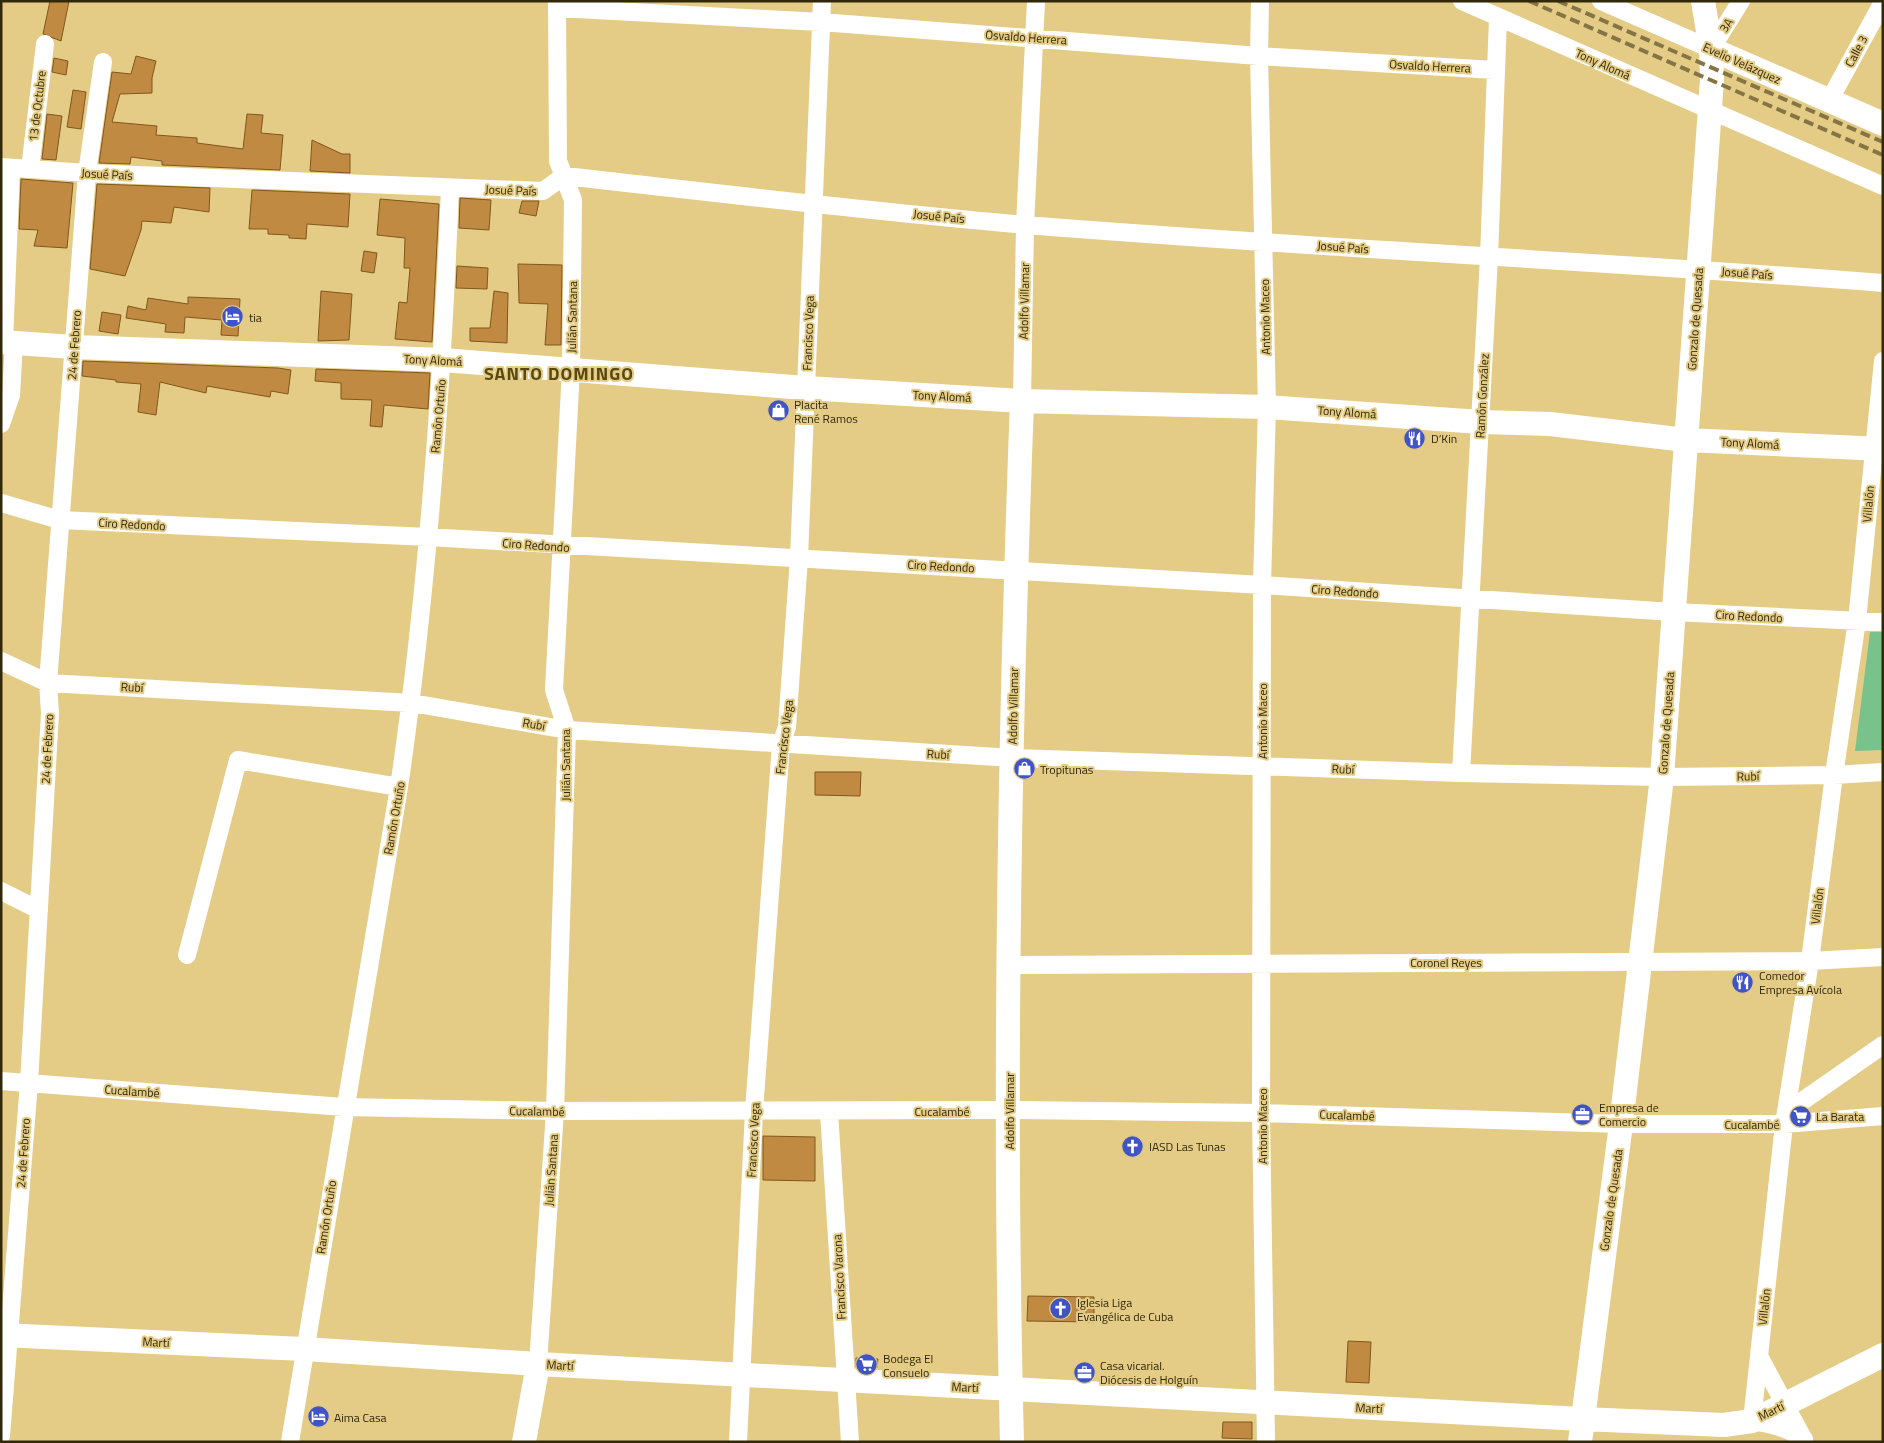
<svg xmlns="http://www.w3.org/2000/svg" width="1884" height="1443" font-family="'Titillium Web',sans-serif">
	<rect width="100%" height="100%" fill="#e4cc86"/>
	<!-- green -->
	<path fill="#79c28c" d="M 1870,632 L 1883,632 L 1883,750 L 1855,751 Z"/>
	<!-- building -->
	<path fill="#c08a42" stroke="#81571a" d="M 50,1 L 69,1 L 61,41 L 43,34 Z
		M 136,56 L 156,61 L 152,78 L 152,93 L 120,94 L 112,122 L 157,126 L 156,135 L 197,138 L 197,143 L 243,149 L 247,114 L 263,115 L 261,133 L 283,135 L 280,170 L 162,165 L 162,161 L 131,157 L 130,164 L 99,163 L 112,72 L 131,74 Z
		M 54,58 L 68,61 L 66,75 L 52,72 Z
		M 73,90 L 86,92 L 81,129 L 67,127 Z
		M 47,114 L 62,116 L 56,160 L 42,159 Z
		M 312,140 L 342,154 L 350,154 L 350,173 L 310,171 Z
		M 21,179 L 73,183 L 67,248 L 34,246 L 38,230 L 19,229 Z
		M 97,184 L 210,188 L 209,212 L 174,207 L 171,223 L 142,221 L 141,230 L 125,276 L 90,269 Z
		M 252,190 L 350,194 L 348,227 L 307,224 L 306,239 L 289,238 L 289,235 L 268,234 L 268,229 L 249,229 Z
		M 460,198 L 491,200 L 489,230 L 459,228 Z
		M 380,199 L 439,204 L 432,342 L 395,339 L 399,302 L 407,303 L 410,268 L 404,268 L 405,238 L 377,235 Z
		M 522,201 L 539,201 L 536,216 L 519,213 Z
		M 364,251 L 377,253 L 374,273 L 361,271 Z
		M 518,264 L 562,265 L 561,345 L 545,345 L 548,304 L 519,303 Z
		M 457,266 L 488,268 L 487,289 L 456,288 Z
		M 321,291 L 352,294 L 349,340 L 318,341 Z
		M 494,291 L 508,293 L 507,343 L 470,341 L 470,328 L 490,328 Z
		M 188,297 L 240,299 L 238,336 L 221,335 L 222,320 L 185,317 L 184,333 L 165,332 L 166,324 L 126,318 L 128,306 L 146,310 L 148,298 L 188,304 Z
		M 102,312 L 121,315 L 118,334 L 99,331 Z
		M 83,361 L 278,368 L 291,370 L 288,394 L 271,391 L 270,397 L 207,386 L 206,393 L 160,382 L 156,415 L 138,412 L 141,384 L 116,382 L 116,380 L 82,376 Z
		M 316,369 L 430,373 L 428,409 L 384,405 L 382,427 L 370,426 L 372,400 L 341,399 L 341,383 L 315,381 Z
		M 815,772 L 861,772 L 860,796 L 815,795 Z
		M 763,1136 L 815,1137 L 815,1181 L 763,1180 Z
		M 1028,1296 L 1094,1297 L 1094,1322 L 1027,1321 Z
		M 1348,1341 L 1371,1342 L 1369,1383 L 1346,1382 Z
		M 856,1358 L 878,1359 L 877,1368 L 856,1367 Z
		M 1223,1422 L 1252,1422 L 1252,1439 L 1222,1438 Z"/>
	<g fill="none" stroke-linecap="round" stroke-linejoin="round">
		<!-- street -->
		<path stroke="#fff" stroke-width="18" d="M 1260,1 L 1259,56 L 1267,407 L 1262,585 L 1261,1113 L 1266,1442
			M 1462,1 L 1883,186
			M 1601,1 L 1711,49 L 1741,1
			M 557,8 L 821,22 L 1259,56 L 1495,70
			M 1829,101 L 1883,2
			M 1,167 L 87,173 L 543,191 L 564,176 C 718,193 872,212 1027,225 C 1312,248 1598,261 1883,283
			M 30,169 L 45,44
			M 4,342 L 11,168
			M 1022,401 L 1025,225 L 1036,1
			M 1,424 L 11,395 L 14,343
			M 1,503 L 60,520 L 428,537 L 1262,585 L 1673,612 L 1883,622
			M 1,661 L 48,683 L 412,703 L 567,730 L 1013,758 L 1461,773 L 1662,777 L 1834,775 L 1883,772
			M 1461,773 L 1489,257 L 1498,18
			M 1,891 L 39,910
			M 187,955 L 238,760 L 399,787
			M 1010,965 L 1810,961 L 1883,957
			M 1,1081 L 344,1107 L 555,1111 L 1009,1110 L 1261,1113 L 1621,1124 L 1784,1124 L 1883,1116
			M 1788,1111 L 1883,1045
			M 829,1112 L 850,1442
			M 1759,1356 L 1804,1440
			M 538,1364 L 555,1111 L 567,730 L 554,690 L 571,369 L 573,200 L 558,161 L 557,1
			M 1,1436 L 29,1083 L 50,713 L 48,683 L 87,173 L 103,62
			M 1804,1439 C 1787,1428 1772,1424 1752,1421 L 1784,1124 L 1810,961 L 1834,775 L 1857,621 L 1883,361
			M 290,1442 L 399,787 C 428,589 442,389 450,188
			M 738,1442 L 754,1111 L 781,744 L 787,727 L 799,558 L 822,1"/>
		<!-- secondary -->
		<path stroke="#fff" stroke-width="24" d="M 1711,49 L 1883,124
			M 1,342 L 74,347 L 443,360 L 806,388 L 1022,401 L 1267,407 L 1481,422 L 1550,424 L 1686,440 L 1883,449
			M 1,1335 L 304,1349 L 538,1364 L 1582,1419 L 1724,1425 L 1752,1421 L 1883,1355
			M 524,1442 L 538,1364
			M 1012,1442 C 1003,1095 1009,747 1022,401
			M 1580,1442 L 1621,1124 L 1662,777 L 1712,80 L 1711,49 L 1703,1"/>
		<!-- rail -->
		<path stroke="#857544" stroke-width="4" stroke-dasharray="10 5" stroke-linecap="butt" d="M 1529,1 L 1883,155
			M 1558,1 L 1883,142"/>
	</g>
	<!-- icons -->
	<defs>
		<symbol id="hotel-disc" viewBox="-11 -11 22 22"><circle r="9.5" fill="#4154c7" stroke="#e4cc86"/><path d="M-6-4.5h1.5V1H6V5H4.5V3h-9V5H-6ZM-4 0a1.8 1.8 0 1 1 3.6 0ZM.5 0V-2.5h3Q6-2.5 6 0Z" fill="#fff"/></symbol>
		<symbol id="shop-disc" viewBox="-11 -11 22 22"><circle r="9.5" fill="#4154c7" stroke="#e4cc86"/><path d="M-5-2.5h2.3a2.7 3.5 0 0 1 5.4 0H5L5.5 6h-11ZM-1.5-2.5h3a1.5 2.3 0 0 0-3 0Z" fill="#fff"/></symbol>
		<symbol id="restaurant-disc" viewBox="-11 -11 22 22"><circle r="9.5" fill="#4154c7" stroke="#e4cc86"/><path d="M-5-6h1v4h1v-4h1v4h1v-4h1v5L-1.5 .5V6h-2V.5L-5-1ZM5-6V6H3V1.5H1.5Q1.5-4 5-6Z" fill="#fff"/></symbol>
		<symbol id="office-disc" viewBox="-11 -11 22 22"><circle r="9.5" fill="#4154c7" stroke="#e4cc86"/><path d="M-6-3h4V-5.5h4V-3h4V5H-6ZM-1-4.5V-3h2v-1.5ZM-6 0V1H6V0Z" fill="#fff"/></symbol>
		<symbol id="supermarket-disc" viewBox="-11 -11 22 22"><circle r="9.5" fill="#4154c7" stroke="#e4cc86"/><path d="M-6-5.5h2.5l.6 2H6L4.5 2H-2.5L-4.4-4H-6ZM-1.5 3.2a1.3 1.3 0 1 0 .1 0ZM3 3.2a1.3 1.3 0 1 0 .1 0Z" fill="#fff"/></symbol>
		<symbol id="church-disc" viewBox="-11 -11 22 22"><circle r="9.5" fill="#4154c7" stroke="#e4cc86"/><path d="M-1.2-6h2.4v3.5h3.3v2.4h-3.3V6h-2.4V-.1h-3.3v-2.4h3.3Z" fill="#fff"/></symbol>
	</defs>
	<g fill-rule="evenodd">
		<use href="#hotel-disc" x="220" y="304" width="25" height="25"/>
		<use href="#shop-disc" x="766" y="398" width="25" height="25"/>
		<use href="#restaurant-disc" x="1402" y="426" width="25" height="25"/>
		<use href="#shop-disc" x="1012" y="756" width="25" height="25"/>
		<use href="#restaurant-disc" x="1730" y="970" width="25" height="25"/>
		<use href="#office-disc" x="1570" y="1102" width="25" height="25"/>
		<use href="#supermarket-disc" x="1788" y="1104" width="25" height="25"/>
		<use href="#church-disc" x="1120" y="1134" width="25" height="25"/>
		<use href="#church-disc" x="1048" y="1296" width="25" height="25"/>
		<use href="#supermarket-disc" x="854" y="1352" width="25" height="25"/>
		<use href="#office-disc" x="1072" y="1360" width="25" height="25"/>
		<use href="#hotel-disc" x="306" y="1404" width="25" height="25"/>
	</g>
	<g text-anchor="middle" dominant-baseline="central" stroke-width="4" stroke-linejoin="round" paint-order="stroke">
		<!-- street labels -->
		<g font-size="12" fill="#31280a" stroke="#e4cc86">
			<text transform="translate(1726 25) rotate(-57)">3A</text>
			<text transform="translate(1026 37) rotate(4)">Osvaldo Herrera</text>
			<text transform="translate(1856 51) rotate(-62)">Calle 3</text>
			<text transform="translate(1742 63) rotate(24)">Evelio Velázquez</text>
			<text transform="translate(1603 64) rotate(24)">Tony Alomá</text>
			<text transform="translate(1430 66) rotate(3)">Osvaldo Herrera</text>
			<text transform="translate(37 106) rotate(-83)">13 de Octubre</text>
			<text transform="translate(107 174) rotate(3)">Josué País</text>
			<text transform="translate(511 190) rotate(2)">Josué País</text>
			<text transform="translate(939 216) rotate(6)">Josué País</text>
			<text transform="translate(1343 247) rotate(4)">Josué País</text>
			<text transform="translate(1747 273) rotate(4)">Josué País</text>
			<text transform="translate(1024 301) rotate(-89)">Adolfo Villamar</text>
			<text transform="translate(572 317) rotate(-89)">Julián Santana</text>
			<text transform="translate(1265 317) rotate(-91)">Antonio Maceo</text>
			<text transform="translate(1695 319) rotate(-86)">Gonzalo de Quesada</text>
			<text transform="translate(808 333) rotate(-88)">Francisco Vega</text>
			<text transform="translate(74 345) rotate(-86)">24 de Febrero</text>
			<text transform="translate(433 360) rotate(3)">Tony Alomá</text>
			<text transform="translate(942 396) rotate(3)">Tony Alomá</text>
			<text transform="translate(1482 396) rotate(-87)">Ramón González</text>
			<text transform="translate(1347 412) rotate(4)">Tony Alomá</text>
			<text transform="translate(438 416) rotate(-85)">Ramón Ortuño</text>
			<text transform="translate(1750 443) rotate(3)">Tony Alomá</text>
			<text transform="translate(1868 504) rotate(-85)">Villalón</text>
			<text transform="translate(132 524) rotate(3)">Ciro Redondo</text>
			<text transform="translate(536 545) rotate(4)">Ciro Redondo</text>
			<text transform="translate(941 566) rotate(3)">Ciro Redondo</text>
			<text transform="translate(1345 591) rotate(4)">Ciro Redondo</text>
			<text transform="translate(1749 616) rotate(3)">Ciro Redondo</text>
			<text transform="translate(132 687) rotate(3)">Rubí</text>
			<text transform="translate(1013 706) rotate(-89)">Adolfo Villamar</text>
			<text transform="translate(1262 721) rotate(-90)">Antonio Maceo</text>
			<text transform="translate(1666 723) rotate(-86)">Gonzalo de Quesada</text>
			<text transform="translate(534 724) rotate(10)">Rubí</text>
			<text transform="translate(784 737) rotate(-83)">Francisco Vega</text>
			<text transform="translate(47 749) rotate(-87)">24 de Febrero</text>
			<text transform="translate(938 754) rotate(3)">Rubí</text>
			<text transform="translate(565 765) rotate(-90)">Julián Santana</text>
			<text transform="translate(1343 769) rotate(2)">Rubí</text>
			<text transform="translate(1748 776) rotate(-1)">Rubí</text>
			<text transform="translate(394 818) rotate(-80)">Ramón Ortuño</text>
			<text transform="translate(1817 906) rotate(-83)">Villalón</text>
			<text x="1446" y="962">Coronel Reyes</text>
			<text transform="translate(132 1091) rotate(4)">Cucalambé</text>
			<text transform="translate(537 1111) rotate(1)">Cucalambé</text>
			<text x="942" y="1111">Cucalambé</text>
			<text transform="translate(1009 1111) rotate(-90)">Adolfo Villamar</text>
			<text transform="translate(1347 1115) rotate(2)">Cucalambé</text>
			<text x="1752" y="1124">Cucalambé</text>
			<text transform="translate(1262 1126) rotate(-90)">Antonio Maceo</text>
			<text transform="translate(753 1140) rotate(-87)">Francisco Vega</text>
			<text transform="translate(23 1153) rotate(-86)">24 de Febrero</text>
			<text transform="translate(551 1170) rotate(-86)">Julián Santana</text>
			<text transform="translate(1611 1200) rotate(-82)">Gonzalo de Quesada</text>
			<text transform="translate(326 1217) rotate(-81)">Ramón Ortuño</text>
			<text transform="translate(839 1277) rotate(-93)">Francisco Varona</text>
			<text transform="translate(1764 1307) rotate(-84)">Villalón</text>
			<text transform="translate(156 1342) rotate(3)">Martí</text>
			<text transform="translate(560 1365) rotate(3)">Martí</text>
			<text transform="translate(965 1387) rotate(3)">Martí</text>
			<text transform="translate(1369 1408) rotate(3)">Martí</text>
			<text transform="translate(1771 1411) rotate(-26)">Martí</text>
		</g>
		<!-- poi labels -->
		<g font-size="12" fill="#31280a" stroke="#e4cc86" text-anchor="start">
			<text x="249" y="317">tia</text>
			<text x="794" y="404">Placita<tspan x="794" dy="14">René Ramos</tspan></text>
			<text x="1431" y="438">D’Kin</text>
			<text x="1040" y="769">Tropitunas</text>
			<text x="1759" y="975">Comedor<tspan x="1759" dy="14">Empresa Avícola</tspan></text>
			<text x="1599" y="1107">Empresa de<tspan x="1599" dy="14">Comercio</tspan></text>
			<text x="1816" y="1116">La Barata</text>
			<text x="1149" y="1146">IASD Las Tunas</text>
			<text x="1077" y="1302">Iglesia Liga<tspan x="1077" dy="14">Evangélica de Cuba</tspan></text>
			<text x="883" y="1358">Bodega El<tspan x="883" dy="14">Consuelo</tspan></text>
			<text x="1100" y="1365">Casa vicarial.<tspan x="1100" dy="14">Diócesis de Holguín</tspan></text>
			<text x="334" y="1417">Aima Casa</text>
		</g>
		<!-- district labels -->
		<g font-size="18" font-weight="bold" letter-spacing="1" fill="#594811" stroke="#e4cc86">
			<text x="559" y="373">SANTO DOMINGO</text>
		</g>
	</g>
	<!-- border -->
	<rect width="1884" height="1443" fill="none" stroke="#31280a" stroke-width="5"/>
</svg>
